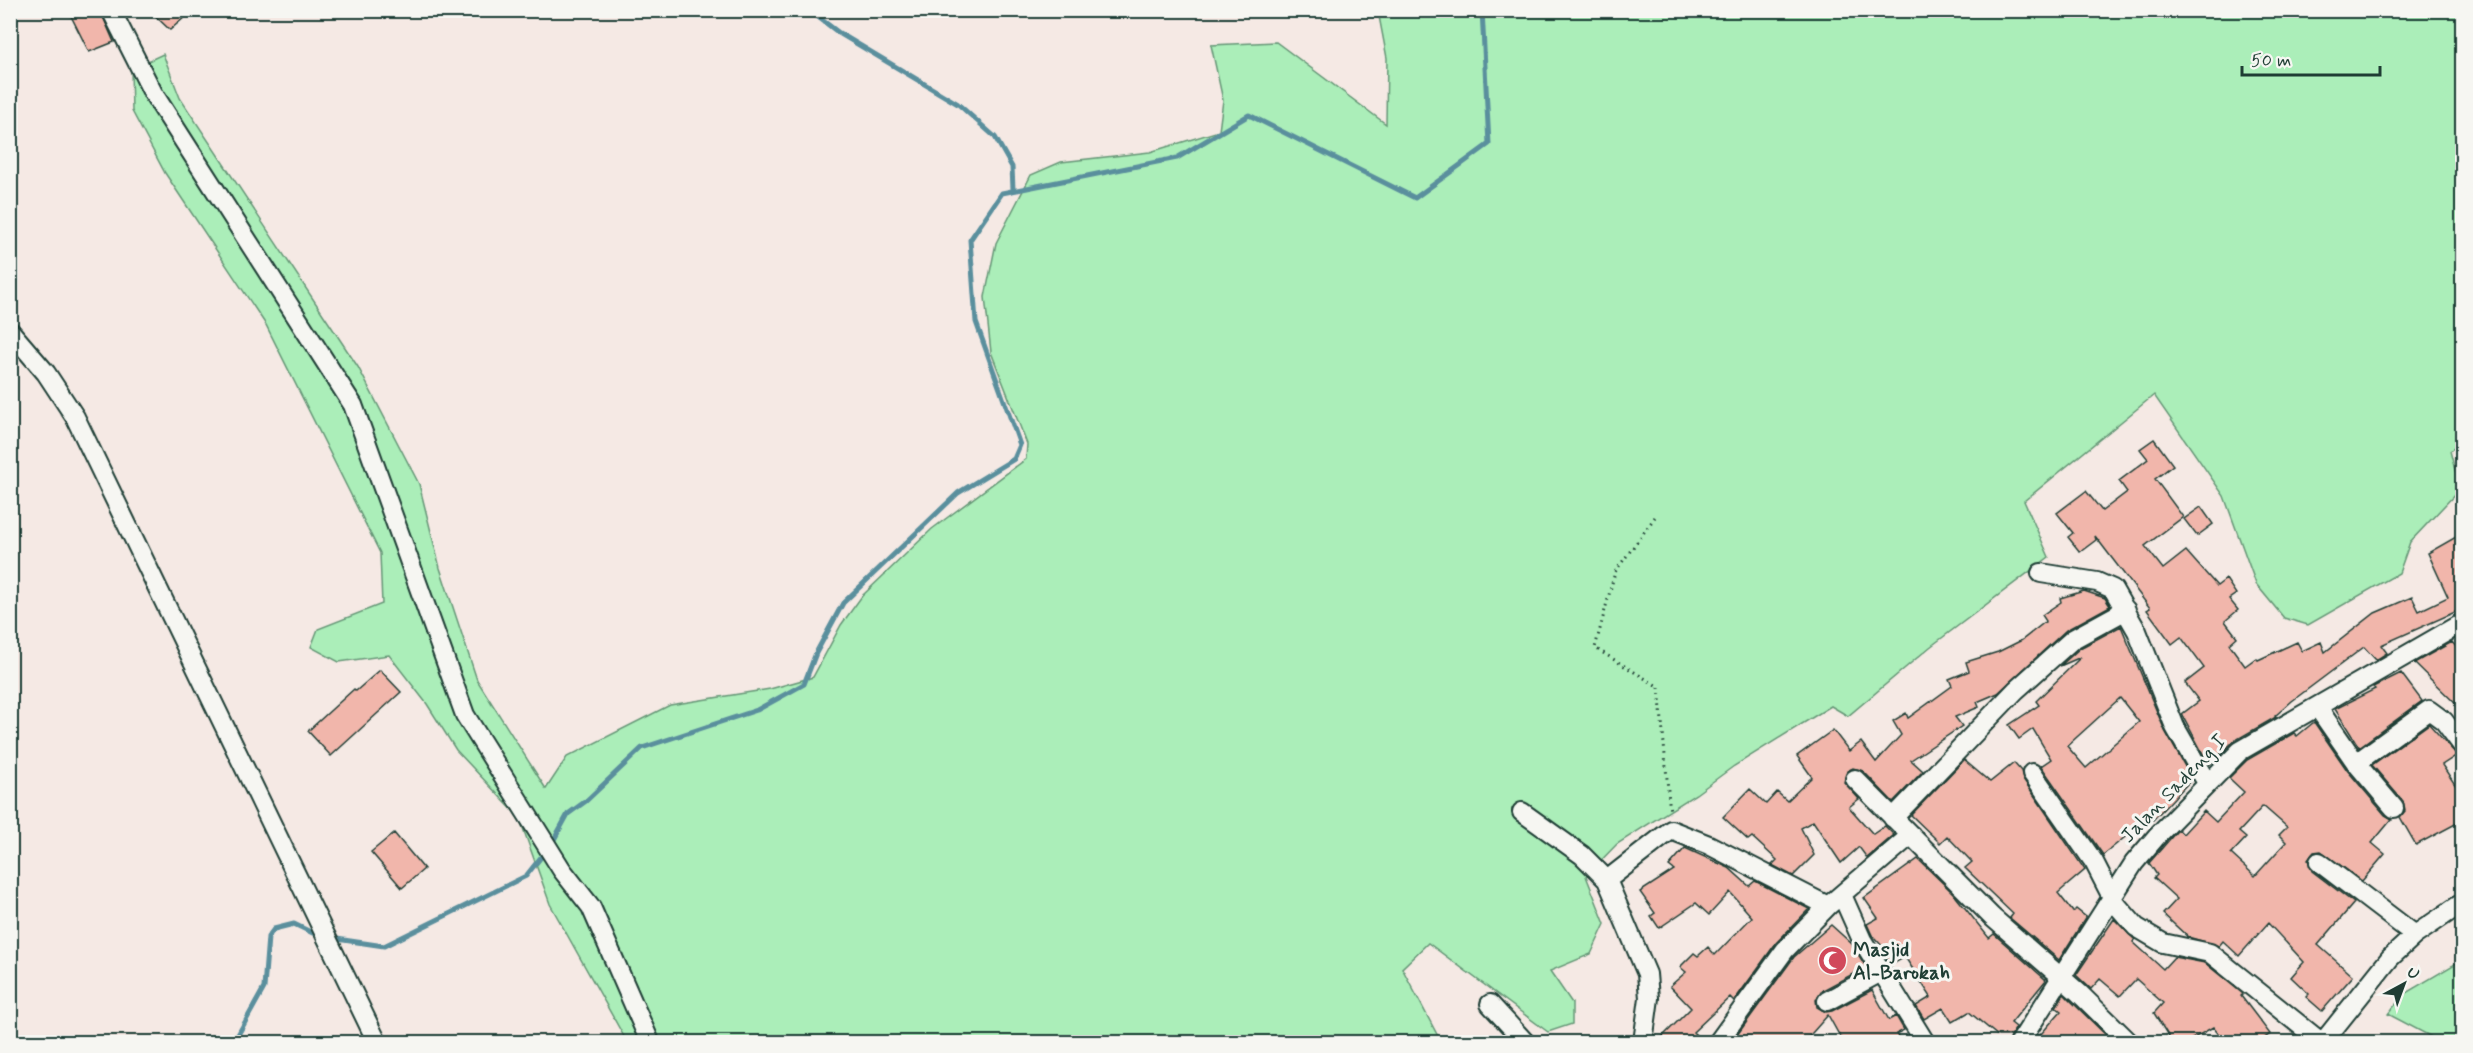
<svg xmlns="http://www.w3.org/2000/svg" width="2473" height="1053" font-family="Mynerve,sans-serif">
	<rect width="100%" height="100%" fill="#f5e9e4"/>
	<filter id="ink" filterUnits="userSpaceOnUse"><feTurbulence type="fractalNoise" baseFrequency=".0167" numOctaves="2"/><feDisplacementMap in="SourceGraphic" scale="12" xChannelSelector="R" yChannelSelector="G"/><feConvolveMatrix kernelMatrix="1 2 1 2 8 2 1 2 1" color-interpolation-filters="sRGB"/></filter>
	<g filter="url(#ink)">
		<!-- green -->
		<path fill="#abeeb9" stroke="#659676" stroke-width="1.5" d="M 1378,11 L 2462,11 L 2462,441 L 2450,451 L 2460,489 L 2410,542 L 2399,573 L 2308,625 L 2284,618 L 2256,584 L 2224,496 L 2154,395 L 2024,501 L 2049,557 L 1930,647 L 1848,716 L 1831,706 L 1734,766 L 1696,794 L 1617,844 L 1586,876 L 1605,924 L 1591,954 L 1550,971 L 1572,1003 L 1572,1024 L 1548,1032 L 1428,943 L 1402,968 L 1441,1042 L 627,1042 L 550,904 L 519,817 L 456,750 L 427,704 L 389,655 L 339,662 L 311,647 L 318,629 L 382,604 L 380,553 L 266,325 L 165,173 L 132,111 L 131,69 L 163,54 L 180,98 L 358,367 L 419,484 L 440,568 L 477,680 L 546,789 L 567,757 L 670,705 L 770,689 L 813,677 L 841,625 L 862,596 L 932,529 L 1026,459 L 1027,444 L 991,352 L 985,297 L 996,243 L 1031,175 L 1061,162 L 1150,152 L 1219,131 L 1223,100 L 1211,45 L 1276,42 L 1386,124 L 1387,58 Z
			M 2460,961 L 2462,962 L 2462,1042 L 2441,1042 L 2388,1014 L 2404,994 Z"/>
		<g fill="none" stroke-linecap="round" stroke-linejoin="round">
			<!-- stream -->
			<path stroke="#5a8f9d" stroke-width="5" d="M 809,10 L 839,33 L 958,104 L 995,137 L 1012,167 L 1013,189
				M 551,845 L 568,814 L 586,801 L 642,748 L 757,710 L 804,684 L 816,653 L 843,603 L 958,493 L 1014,459 L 1020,445 L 976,322 L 970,240 L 1002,193 L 1177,158 L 1249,115 L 1415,198 L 1489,144 L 1482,10
				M 330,938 L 384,946 L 526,876 L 545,852
				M 234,1042 L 264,988 L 268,937 L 274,929 L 294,924 L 321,937"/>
		</g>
		<!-- building -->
		<path fill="#f1b6ab" stroke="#1f3d34" stroke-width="1.5" fill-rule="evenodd" d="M 68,10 L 100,10 L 114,42 L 89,52 Z
			M 149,10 L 193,10 L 170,30 Z
			M 2154,439 L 2173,465 L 2155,479 L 2183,517 L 2145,546 L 2163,569 L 2186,551 L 2217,586 L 2226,579 L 2236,594 L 2229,599 L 2238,610 L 2225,621 L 2237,637 L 2229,644 L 2245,666 L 2256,658 L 2258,660 L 2297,642 L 2302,651 L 2321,642 L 2325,652 L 2375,613 L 2412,597 L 2419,611 L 2448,597 L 2428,553 L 2463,533 L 2463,612 L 2455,612 L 2381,645 L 2387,653 L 2376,660 L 2364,647 L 2292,701 L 2275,716 L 2276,717 L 2234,741 L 2209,765 L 2182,714 L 2199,701 L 2185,683 L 2204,668 L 2181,637 L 2172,644 L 2147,610 L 2150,608 L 2095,536 L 2096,540 L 2080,552 L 2068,537 L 2073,533 L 2057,513 L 2086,491 L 2102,511 L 2127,492 L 2119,481 L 2148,459 L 2140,449 Z
			M 2201,507 L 2213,524 L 2197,536 L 2184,519 Z
			M 2084,591 L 2105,598 L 2110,606 L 2066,630 L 1998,693 L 1977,702 L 1979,707 L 1955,717 L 1962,726 L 1911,760 L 1923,771 L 1893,802 L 1863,771 L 1853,768 L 1847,771 L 1844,782 L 1859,799 L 1849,807 L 1873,834 L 1885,826 L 1894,835 L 1867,858 L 1859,847 L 1841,863 L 1813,821 L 1801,828 L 1814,855 L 1793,876 L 1772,865 L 1777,860 L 1752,837 L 1748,840 L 1723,817 L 1750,789 L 1766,804 L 1777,792 L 1787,801 L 1812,777 L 1797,756 L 1833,730 L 1849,751 L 1861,742 L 1876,762 L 1901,735 L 1893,721 L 1906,713 L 1908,718 L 1952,686 L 1949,679 L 1969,671 L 1966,662 L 1998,652 L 2022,640 L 2046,621 L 2042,615 L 2061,602 L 2060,598 Z
			M 2121,626 L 2165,731 L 2192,779 L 2153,820 L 2150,817 L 2103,855 L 2041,766 L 2051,759 L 2033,729 L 2019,739 L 2009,725 L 2039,705 L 2036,701 L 2081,657 L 2060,666 L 2080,648 ZM 2120,698 L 2139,722 L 2086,768 L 2067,746 Z
			M 2452,642 L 2463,655 L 2463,711 L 2414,663 Z
			M 380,670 L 401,692 L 331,756 L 308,731 L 354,689 L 356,691 Z
			M 2401,673 L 2422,701 L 2359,747 L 2335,709 L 2375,689 L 2373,687 Z
			M 2314,722 L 2347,770 L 2385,815 L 2392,819 L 2372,843 L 2385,854 L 2362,881 L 2321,851 L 2314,852 L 2308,860 L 2312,871 L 2354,903 L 2318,945 L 2353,976 L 2322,1011 L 2306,997 L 2309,994 L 2291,977 L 2304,962 L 2268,923 L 2239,956 L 2223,941 L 2219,946 L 2188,937 L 2163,914 L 2177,899 L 2154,878 L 2157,875 L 2149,863 L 2176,832 L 2179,830 L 2183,834 L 2204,811 L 2216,822 L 2244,792 L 2229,778 L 2247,760 L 2294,733 L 2297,736 ZM 2263,806 L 2287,827 L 2279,835 L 2286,842 L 2255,876 L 2231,854 L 2246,838 L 2239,832 Z
			M 2429,724 L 2457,755 L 2442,765 L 2458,789 L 2463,786 L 2463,820 L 2416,845 L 2400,817 L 2405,811 L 2403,801 L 2372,765 Z
			M 1964,760 L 1990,782 L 2014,763 L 2021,771 L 2023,779 L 2085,870 L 2058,893 L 2073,912 L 2076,909 L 2086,917 L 2059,960 L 2010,918 L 2013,914 L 1965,868 L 1972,862 L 1947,836 L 1940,843 L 1911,815 Z
			M 394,833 L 424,869 L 402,888 L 371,852 Z
			M 1685,848 L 1729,868 L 1749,886 L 1755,881 L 1809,909 L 1776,943 L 1734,1001 L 1730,997 L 1693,1032 L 1703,1042 L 1657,1042 L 1691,1008 L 1670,986 L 1686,972 L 1680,967 L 1694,953 L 1698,956 L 1708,947 L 1715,955 L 1752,917 L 1730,892 L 1709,915 L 1696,903 L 1659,928 L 1651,916 L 1655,913 L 1640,892 L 1674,870 L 1669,866 Z
			M 1918,859 L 1953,893 L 1989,938 L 1994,934 L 2046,980 L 2011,1023 L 2016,1027 L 2011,1036 L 1998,1036 L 1969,1012 L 1952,1022 L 1943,1008 L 1924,1019 L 1916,1006 L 1931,997 L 1905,957 L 1891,965 L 1882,951 L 1885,949 L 1872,935 L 1867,924 L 1878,918 L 1864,898 Z
			M 2114,919 L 2135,940 L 2133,942 L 2163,969 L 2174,957 L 2205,963 L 2243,994 L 2241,996 L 2270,1034 L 2259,1042 L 2225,1042 L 2213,1027 L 2187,1042 L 2172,1042 L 2154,1013 L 2163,1003 L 2136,979 L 2120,996 L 2100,979 L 2091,989 L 2076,975 Z
			M 1831,925 L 1852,944 L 1866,967 L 1821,991 L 1816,1000 L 1817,1007 L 1826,1012 L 1832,1011 L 1872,990 L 1889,1020 L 1896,1016 L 1904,1030 L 1896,1034 L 1902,1042 L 1843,1042 L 1828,1015 L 1804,1042 L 1732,1042 L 1794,957 Z
			M 2064,994 L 2071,1001 L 2113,1042 L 2034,1042 L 2061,1011 L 2056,1007 Z"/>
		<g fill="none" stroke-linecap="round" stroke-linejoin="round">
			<defs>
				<path id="minor" d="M 111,10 L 153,93 L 353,405 L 465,715 L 562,870 L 591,907 L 650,1042
					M 10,331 L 46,373 L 75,417 L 377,1042
					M 2041,573 L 2097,582 L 2113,589 L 2137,631 L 2175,727 L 2207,783
					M 2318,708 L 2356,763 L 2394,808
					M 2356,763 L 2429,710 L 2444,721 L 2462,745
					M 2032,773 L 2094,862 L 2115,903 L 2136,927 L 2163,943 L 2210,953 L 2321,1042
					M 1855,779 L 1992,917 L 2079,993 L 2129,1042
					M 1522,812 L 1582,855 L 1607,880 L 1671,830 L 1709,845 L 1828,906
					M 1893,818 L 2016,690 L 2073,639 L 2126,610
					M 2319,862 L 2415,935
					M 1607,880 L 1647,974 L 1649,998 L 1643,1042
					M 1842,895 L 1862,940 L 1925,1042
					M 1827,1001 L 1881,972
					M 1490,1004 L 1525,1042
					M 1718,1042 L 1785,950 L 1828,906 L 1911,835
					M 2020,1042 L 2134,863 L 2157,836 L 2240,751 L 2462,623
					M 2323,1042 L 2390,958 L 2415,935 L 2462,903"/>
			</defs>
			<!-- minor casing -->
			<use href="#minor" stroke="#1f3d34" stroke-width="22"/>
			<!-- path -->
			<path stroke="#1f3d34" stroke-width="3" stroke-dasharray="1.5 4.5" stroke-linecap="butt" d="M 1655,517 L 1615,572 L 1595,648 L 1659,687 L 1670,813"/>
			<!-- minor -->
			<use href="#minor" stroke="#f6f6f2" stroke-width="18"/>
		</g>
	</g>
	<!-- icons -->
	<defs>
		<symbol id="mosque-disc" viewBox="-11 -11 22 22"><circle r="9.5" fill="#d1495b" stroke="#f6f6f2"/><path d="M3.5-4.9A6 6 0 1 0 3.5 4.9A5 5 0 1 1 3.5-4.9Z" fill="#fff"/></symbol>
	</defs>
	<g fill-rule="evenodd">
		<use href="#mosque-disc" x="1816" y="944" width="33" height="33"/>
	</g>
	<g text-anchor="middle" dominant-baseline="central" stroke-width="6" stroke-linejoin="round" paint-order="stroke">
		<!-- street labels -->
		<g font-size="20" fill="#1f3d34" stroke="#f6f6f2">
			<text transform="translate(2174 789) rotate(-46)">Jalan Sadeng I</text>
		</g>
		<!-- poi labels -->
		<g font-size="20" font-weight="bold" fill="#1f3d34" stroke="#f6f6f2" text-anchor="start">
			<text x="1853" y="950">Masjid<tspan x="1853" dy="23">Al-Barokah</tspan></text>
		</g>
	</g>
	<!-- margin -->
	<rect width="2473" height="1053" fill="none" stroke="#f6f6f2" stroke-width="36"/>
	<rect x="18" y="18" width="2437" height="1017" fill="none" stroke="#1f3d34" stroke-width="2" filter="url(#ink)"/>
	<!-- north arrow -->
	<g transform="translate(2404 984) rotate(41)" stroke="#f6f6f2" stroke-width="4.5" paint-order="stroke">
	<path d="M0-4.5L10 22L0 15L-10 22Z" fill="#1f3d34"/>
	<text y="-9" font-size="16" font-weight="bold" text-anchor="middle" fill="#1f3d34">U</text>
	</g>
	<!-- scale -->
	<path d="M2242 66v9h138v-9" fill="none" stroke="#1f3d34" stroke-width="3"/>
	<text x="2251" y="66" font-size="18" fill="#1f3d34" stroke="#f6f6f2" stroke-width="4.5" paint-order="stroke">50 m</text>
</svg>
